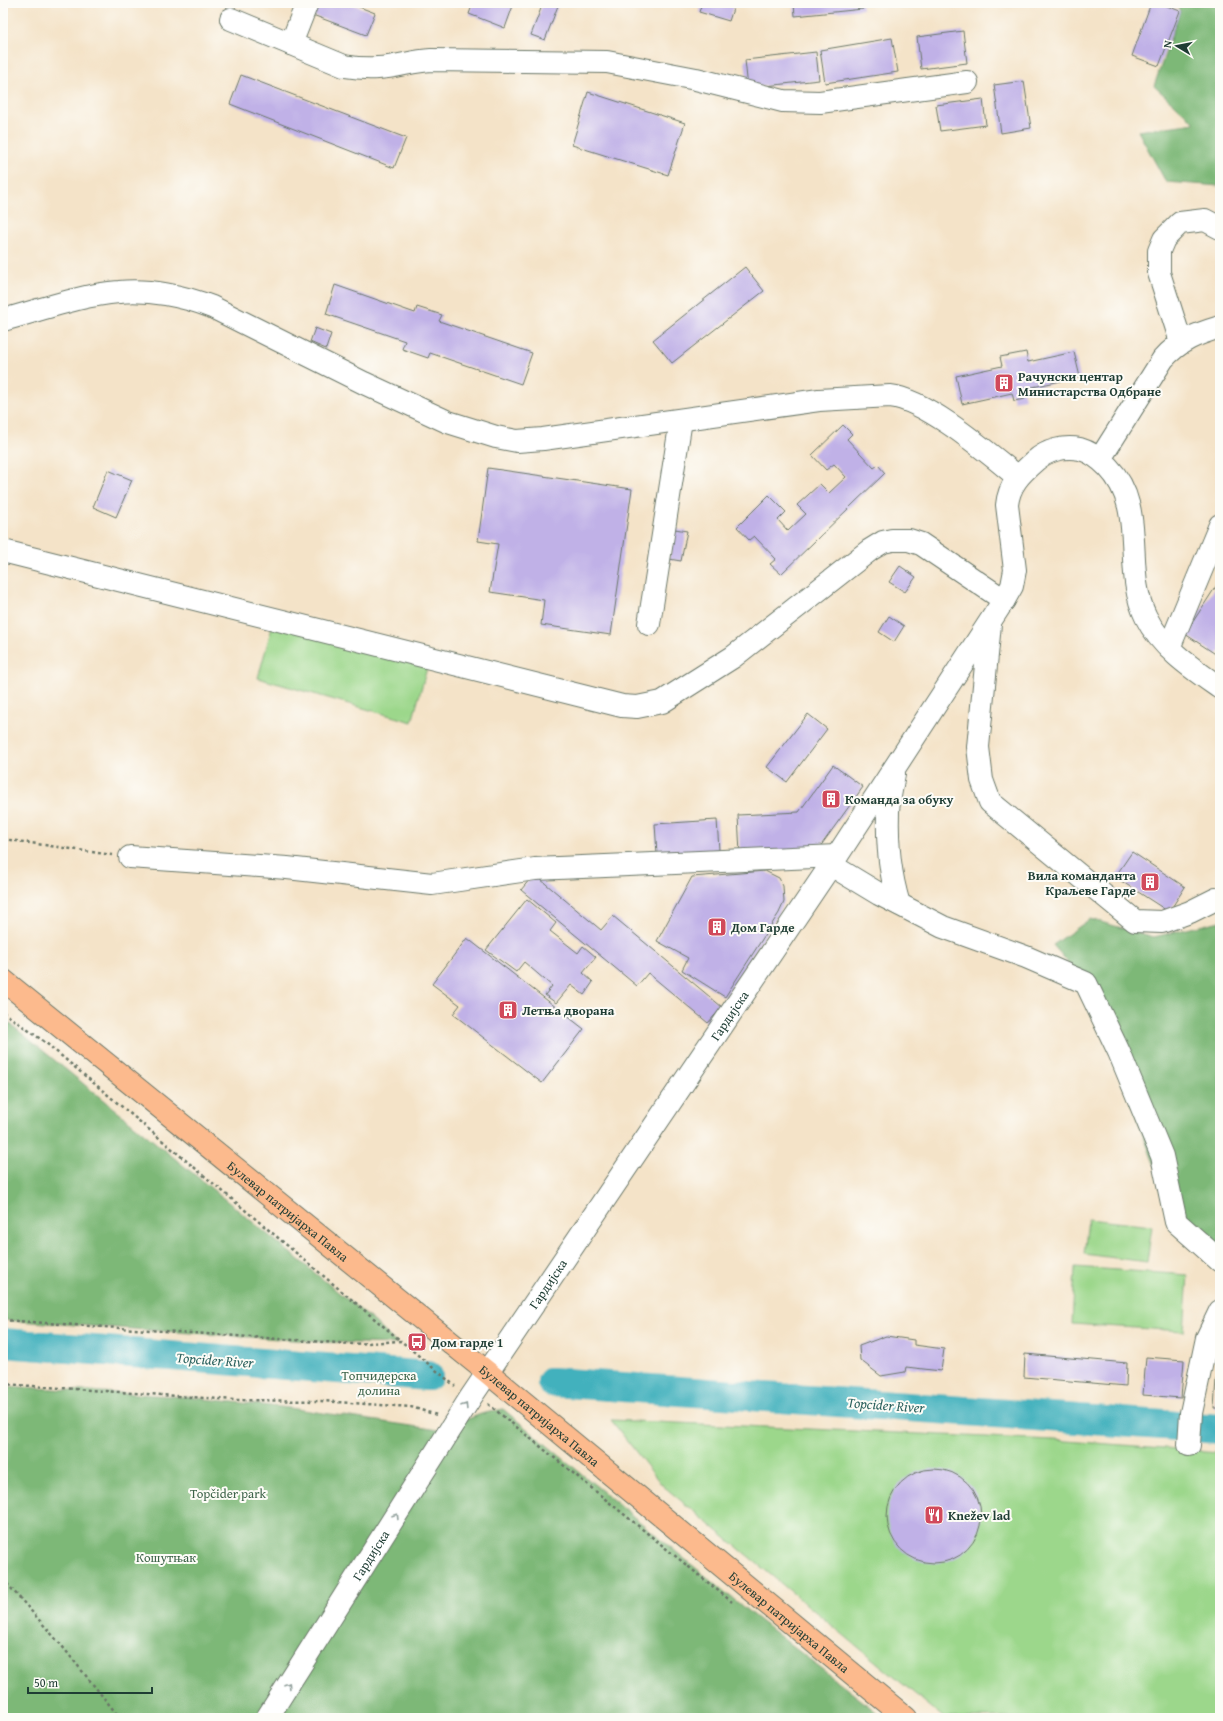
<svg xmlns="http://www.w3.org/2000/svg" width="1223" height="1721" font-family="'Gentium Book Plus',serif">
	<rect width="100%" height="100%" fill="#fdfcf7"/>
	<filter id="ink" filterUnits="userSpaceOnUse"><feTurbulence type="fractalNoise" baseFrequency=".025" numOctaves="2"/><feDisplacementMap in="SourceGraphic" scale="8" xChannelSelector="R" yChannelSelector="G"/><feConvolveMatrix kernelMatrix="1 2 1 2 8 2 1 2 1" color-interpolation-filters="sRGB"/></filter>
	<filter id="wash" filterUnits="userSpaceOnUse"><feTurbulence type="fractalNoise" baseFrequency=".012" numOctaves="4" result="noise"/><feDisplacementMap in="SourceGraphic" scale="16" xChannelSelector="R" yChannelSelector="G"/><feGaussianBlur stdDeviation="0.9" result="paint"/><feColorMatrix in="noise" values="0 0 0 0 0 0 0 0 0 0 0 0 0 0 0 0 0 1.4 0 .05"/><feComposite in="paint" operator="in"/></filter>
	<g filter="url(#wash)">
		<rect width="100%" height="100%" fill="#f4e3c8"/>
		<!-- green -->
		<path fill="#9cd78b" stroke="#5e8a60" d="M 273,623 L 427,668 L 412,722 L 258,678 Z
			M 1088,1219 L 1152,1226 L 1147,1262 L 1084,1254 Z
			M 1075,1267 L 1188,1275 L 1184,1331 L 1072,1324 Z
			M 611,1420 L 1053,1440 L 1220,1452 L 1220,1705 L 1212,1718 L 944,1718 L 662,1485 Z"/>
		<!-- forest -->
		<path fill="#7db877" stroke="#4e7a56" d="M 1176,3 L 1220,3 L 1220,186 L 1166,182 L 1138,131 L 1195,123 L 1154,86 L 1180,11 Z
			M 1090,919 L 1154,937 L 1220,921 L 1220,1257 L 1176,1222 L 1086,983 L 1053,945 Z
			M 3,1018 L 376,1323 L 397,1344 L 322,1342 L 3,1320 Z
			M 3,1386 L 185,1397 L 289,1408 L 439,1430 L 481,1414 L 503,1409 L 754,1616 L 884,1718 L 3,1718 Z"/>
		<g fill="none" stroke-linecap="round" stroke-linejoin="round">
			<!-- river -->
			<path stroke="#42b1bd" stroke-width="30" d="M 3,1343 L 428,1376
				M 552,1382 L 1220,1429"/>
		</g>
		<g id="blocks">
			<!-- building -->
			<path fill="#c0b1e7" d="M 314,3 L 349,3 L 375,13 L 366,35 L 310,14 Z
				M 473,3 L 514,3 L 505,28 L 469,14 Z
				M 543,3 L 559,3 L 545,40 L 531,35 Z
				M 702,3 L 735,3 L 729,21 L 699,12 Z
				M 794,3 L 862,3 L 863,9 L 795,16 Z
				M 1151,3 L 1159,3 L 1180,11 L 1159,66 L 1132,56 Z
				M 963,31 L 967,63 L 921,69 L 917,37 Z
				M 892,38 L 898,72 L 825,83 L 820,50 Z
				M 816,52 L 819,80 L 748,88 L 745,60 Z
				M 241,75 L 406,138 L 394,168 L 230,104 Z
				M 1024,81 L 1031,128 L 1001,133 L 994,85 Z
				M 588,92 L 685,123 L 668,175 L 572,145 Z
				M 983,99 L 986,125 L 940,131 L 936,105 Z
				M 745,267 L 764,291 L 672,363 L 653,340 Z
				M 335,285 L 415,313 L 417,307 L 442,315 L 439,321 L 532,353 L 521,384 L 430,353 L 428,358 L 402,349 L 405,341 L 326,314 Z
				M 315,328 L 331,334 L 326,349 L 310,342 Z
				M 1026,352 L 1028,362 L 1074,352 L 1080,377 L 1023,389 L 1025,399 L 1014,401 L 1012,393 L 962,404 L 956,376 L 1002,366 L 1000,357 Z
				M 843,425 L 852,434 L 847,439 L 874,468 L 878,465 L 885,473 L 781,574 L 770,564 L 776,559 L 754,536 L 749,540 L 737,527 L 769,495 L 786,512 L 778,520 L 788,531 L 806,514 L 797,505 L 820,484 L 829,493 L 846,477 L 834,464 L 826,470 L 812,455 Z
				M 488,468 L 632,489 L 611,635 L 541,625 L 544,600 L 490,592 L 498,544 L 478,541 Z
				M 108,470 L 132,480 L 116,517 L 93,507 Z
				M 675,529 L 687,531 L 681,561 L 669,559 Z
				M 900,566 L 916,577 L 905,592 L 889,582 Z
				M 1220,580 L 1220,651 L 1217,655 L 1185,634 Z
				M 889,616 L 904,626 L 894,642 L 879,632 Z
				M 808,714 L 827,729 L 787,782 L 767,767 Z
				M 833,765 L 863,787 L 817,851 L 740,854 L 738,815 L 799,812 Z
				M 717,820 L 719,850 L 657,854 L 655,824 Z
				M 1132,852 L 1185,887 L 1169,912 L 1115,877 Z
				M 765,871 L 779,878 L 783,886 L 784,902 L 779,913 L 725,997 L 682,970 L 688,958 L 657,941 L 692,877 Z
				M 534,874 L 601,930 L 613,916 L 722,1007 L 708,1023 L 648,973 L 637,986 L 521,890 Z
				M 527,899 L 556,923 L 550,931 L 578,953 L 583,946 L 596,957 L 583,973 L 593,982 L 584,995 L 571,985 L 556,1003 L 545,995 L 552,986 L 524,962 L 516,972 L 486,950 Z
				M 467,938 L 584,1029 L 542,1083 L 453,1014 L 460,1005 L 432,984 Z
				M 886,1336 L 914,1340 L 914,1345 L 944,1349 L 941,1371 L 906,1367 L 905,1372 L 881,1376 L 860,1360 L 859,1346 Z
				M 1025,1354 L 1127,1363 L 1126,1386 L 1024,1377 Z
				M 1146,1357 L 1184,1360 L 1181,1398 L 1143,1395 Z
				M 1216,1379 L 1220,1380 L 1220,1408 L 1214,1408 Z
				M887 1516a47 47 0 1 1 94 0a47 47 0 1 1-94 0Z"/>
		</g>
	</g>
	<g filter="url(#ink)">
		<use href="#blocks" fill-opacity="0" stroke="#6a7768" stroke-width="1"/>
		<g fill="none" stroke-linecap="round" stroke-linejoin="round">
			<defs>
				<g id="minor">
					<path d="M 231,19 L 344,66 C 356,68 366,69 378,68 C 396,67 413,61 431,60 L 607,62 L 696,79 L 783,101 L 820,102 L 967,82"/>
					<path d="M 291,44 L 307,3"/>
					<path d="M 3,320 C 41,310 80,295 119,292 C 149,289 184,296 212,307 L 364,383 L 448,422 L 496,437 L 517,441 L 543,439 L 819,400 L 890,396 C 927,400 988,453 1018,477"/>
					<path d="M 1181,342 L 1159,273 L 1159,251 L 1164,239 L 1180,223 L 1205,220 L 1220,228"/>
					<path d="M 1100,459 L 1163,359 C 1180,340 1197,334 1220,327"/>
					<path d="M 3,551 L 622,706 L 637,707 L 662,702 L 733,657 L 870,550 L 883,542 L 892,540 L 909,540 L 921,544 L 1004,600"/>
					<path d="M 649,624 L 681,420"/>
					<path d="M 990,624 L 978,747 L 982,780 L 990,802 L 1135,921 L 1162,922 L 1190,912 L 1216,899 L 1220,900"/>
					<path d="M 1169,648 L 1220,525"/>
					<path d="M 894,774 C 892,786 889,799 888,811 C 887,842 890,875 899,904"/>
					<path d="M 130,857 L 287,868 L 432,884 L 535,869 L 837,856"/>
					<path d="M 831,865 L 879,894 L 943,927 L 1026,957 L 1086,983 L 1119,1052 L 1162,1156 L 1176,1222 L 1220,1261"/>
					<path d="M 1189,1445 L 1191,1413 L 1207,1338 L 1220,1311"/>
					<path id="s1" d="M 267,1718 L 471,1397 L 837,856 L 1004,600 L 1012,586 L 1015,570 L 1007,505 C 1009,485 1020,474 1035,461 C 1047,450 1064,446 1080,449 C 1091,452 1100,459 1108,467 C 1148,508 1122,569 1146,617 C 1161,648 1193,669 1220,688"/>
				</g>
				<g id="major">
					<path id="s2" d="M 3,980 L 487,1372 L 906,1718"/>
				</g>
			</defs>
			<!-- minor casing -->
			<use href="#minor" stroke="#6a7768" stroke-width="24"/>
			<!-- major casing -->
			<use href="#major" stroke="#6a7768" stroke-width="24"/>
			<!-- path -->
			<path stroke="#6a7768" stroke-width="2.5" stroke-dasharray="3 3" stroke-linecap="butt" d="M 3,839 L 112,855
				M 3,1012 L 46,1043 L 401,1341
				M 3,1320 L 353,1344 L 401,1341 L 455,1386
				M 3,1384 L 234,1400 L 321,1401 L 411,1407 L 437,1415
				M 488,1404 L 732,1602
				M 3,1579 L 62,1646 L 120,1718"/>
			<!-- minor -->
			<use href="#minor" stroke="#fff" stroke-width="22"/>
			<!-- major -->
			<use href="#major" stroke="#fcba8d" stroke-width="22"/>
		</g>
		<!-- one-way arrows -->
		<defs><path id="oneway-chevron" d="M-2-3.5L2.5 0L-2 3.5" fill="none" stroke-width="1.6" stroke-linecap="round" stroke-linejoin="round"/></defs>
		<g stroke="#8f9e9a">
			<use href="#oneway-chevron" transform="translate(465 1406) rotate(-58)"/>
			<use href="#oneway-chevron" transform="translate(396 1516) rotate(-58)"/>
			<use href="#oneway-chevron" transform="translate(288 1685) rotate(-58)"/>
		</g>
	</g>
	<!-- icons -->
	<defs>
		<symbol id="building-square" viewBox="-11 -11 22 22"><rect x="-9" y="-9" width="18" height="18" rx="4" fill="#d1495b" stroke="#fdfcf7"/><path d="M-4-6H4V6H1V3H-1V6H-4ZM-2.5-4.3h1.7v1.8h-1.7ZM.8-4.3h1.7v1.8H.8ZM-2.5-1h1.7V.8h-1.7ZM.8-1h1.7V.8H.8Z" fill="#fff"/></symbol>
		<symbol id="bus-square" viewBox="-11 -11 22 22"><rect x="-9" y="-9" width="18" height="18" rx="4" fill="#d1495b" stroke="#fdfcf7"/><path d="M-5-6H5V4H4V6H2V4H-2V6H-4V4H-5ZM-3.5-4V0h7V-4ZM-3.5 1.2v1.5H-2V1.2ZM2 1.2v1.5H3.5V1.2Z" fill="#fff"/></symbol>
		<symbol id="restaurant-square" viewBox="-11 -11 22 22"><rect x="-9" y="-9" width="18" height="18" rx="4" fill="#d1495b" stroke="#fdfcf7"/><path d="M-5-6h1v4h1v-4h1v4h1v-4h1v5L-1.5 .5V6h-2V.5L-5-1ZM5-6V6H3V1.5H1.5Q1.5-4 5-6Z" fill="#fff"/></symbol>
	</defs>
	<g fill-rule="evenodd">
		<use href="#building-square" x="993" y="372" width="22" height="22"/>
		<use href="#building-square" x="820" y="788" width="22" height="22"/>
		<use href="#building-square" x="1139" y="871" width="22" height="22"/>
		<use href="#building-square" x="706" y="916" width="22" height="22"/>
		<use href="#building-square" x="497" y="999" width="22" height="22"/>
		<use href="#bus-square" x="406" y="1331" width="22" height="22"/>
		<use href="#restaurant-square" x="923" y="1504" width="22" height="22"/>
	</g>
	<g text-anchor="middle" dominant-baseline="central" stroke-width="4" stroke-linejoin="round" paint-order="stroke">
		<!-- poi labels -->
		<g font-size="13" font-weight="bold" fill="#1f3d34" stroke="#fdfcf7" text-anchor="start">
			<text x="1018" y="376">Рачунски центар<tspan x="1018" dy="15">Министарства Одбране</tspan></text>
			<text x="845" y="799">Команда за обуку</text>
			<text x="1136" y="875" text-anchor="end">Вила команданта<tspan x="1136" dy="15">Краљеве Гарде</tspan></text>
			<text x="731" y="927">Дом Гарде</text>
			<text x="522" y="1010">Летња дворана</text>
			<text x="431" y="1342">Дом гарде 1</text>
			<text x="948" y="1515">Knežev lad</text>
		</g>
		<!-- street labels -->
		<g font-size="13" fill="#1f3d34" stroke="#fdfcf7">
			<text stroke="none"><textPath href="#s1" startOffset="841">Гардијска</textPath></text>
			<text stroke="none"><textPath href="#s2" startOffset="367">Булевар патријарха Павла</textPath></text>
			<text stroke="none"><textPath href="#s1" startOffset="517">Гардијска</textPath></text>
			<text stroke="none"><textPath href="#s2" startOffset="691">Булевар патријарха Павла</textPath></text>
			<text stroke="none"><textPath href="#s1" startOffset="193">Гардијска</textPath></text>
			<text stroke="none"><textPath href="#s2" startOffset="1015">Булевар патријарха Павла</textPath></text>
		</g>
		<!-- park labels -->
		<g font-size="13" fill="#3e644a" stroke="#fdfcf7">
			<text x="379" y="1375">Топчидерска<tspan x="379" dy="15">долина</tspan></text>
			<text x="228" y="1493">Topčider park</text>
			<text x="166" y="1557">Кошутњак</text>
		</g>
		<!-- water labels -->
		<g font-size="14" font-style="italic" fill="#2a605d" stroke="#fdfcf7">
			<text transform="translate(215 1360) rotate(4)">Topcider River</text>
			<text transform="translate(886 1405) rotate(4)">Topcider River</text>
		</g>
	</g>
	<!-- margin -->
	<rect width="1223" height="1721" fill="none" stroke="#fdfcf7" stroke-width="16"/>
	<!-- north arrow -->
	<g transform="translate(1177 46) rotate(280)" stroke="#fdfcf7" stroke-width="3" paint-order="stroke">
	<path d="M0-3L7 15L0 10L-7 15Z" fill="#1f3d34"/>
	<text y="-6" font-size="11" font-weight="bold" text-anchor="middle" fill="#1f3d34">N</text>
	</g>
	<!-- scale -->
	<path d="M28 1687v6h124v-6" fill="none" stroke="#1f3d34" stroke-width="2"/>
	<text x="34" y="1687" font-size="12" fill="#1f3d34" stroke="#fdfcf7" stroke-width="3" paint-order="stroke">50 m</text>
</svg>
